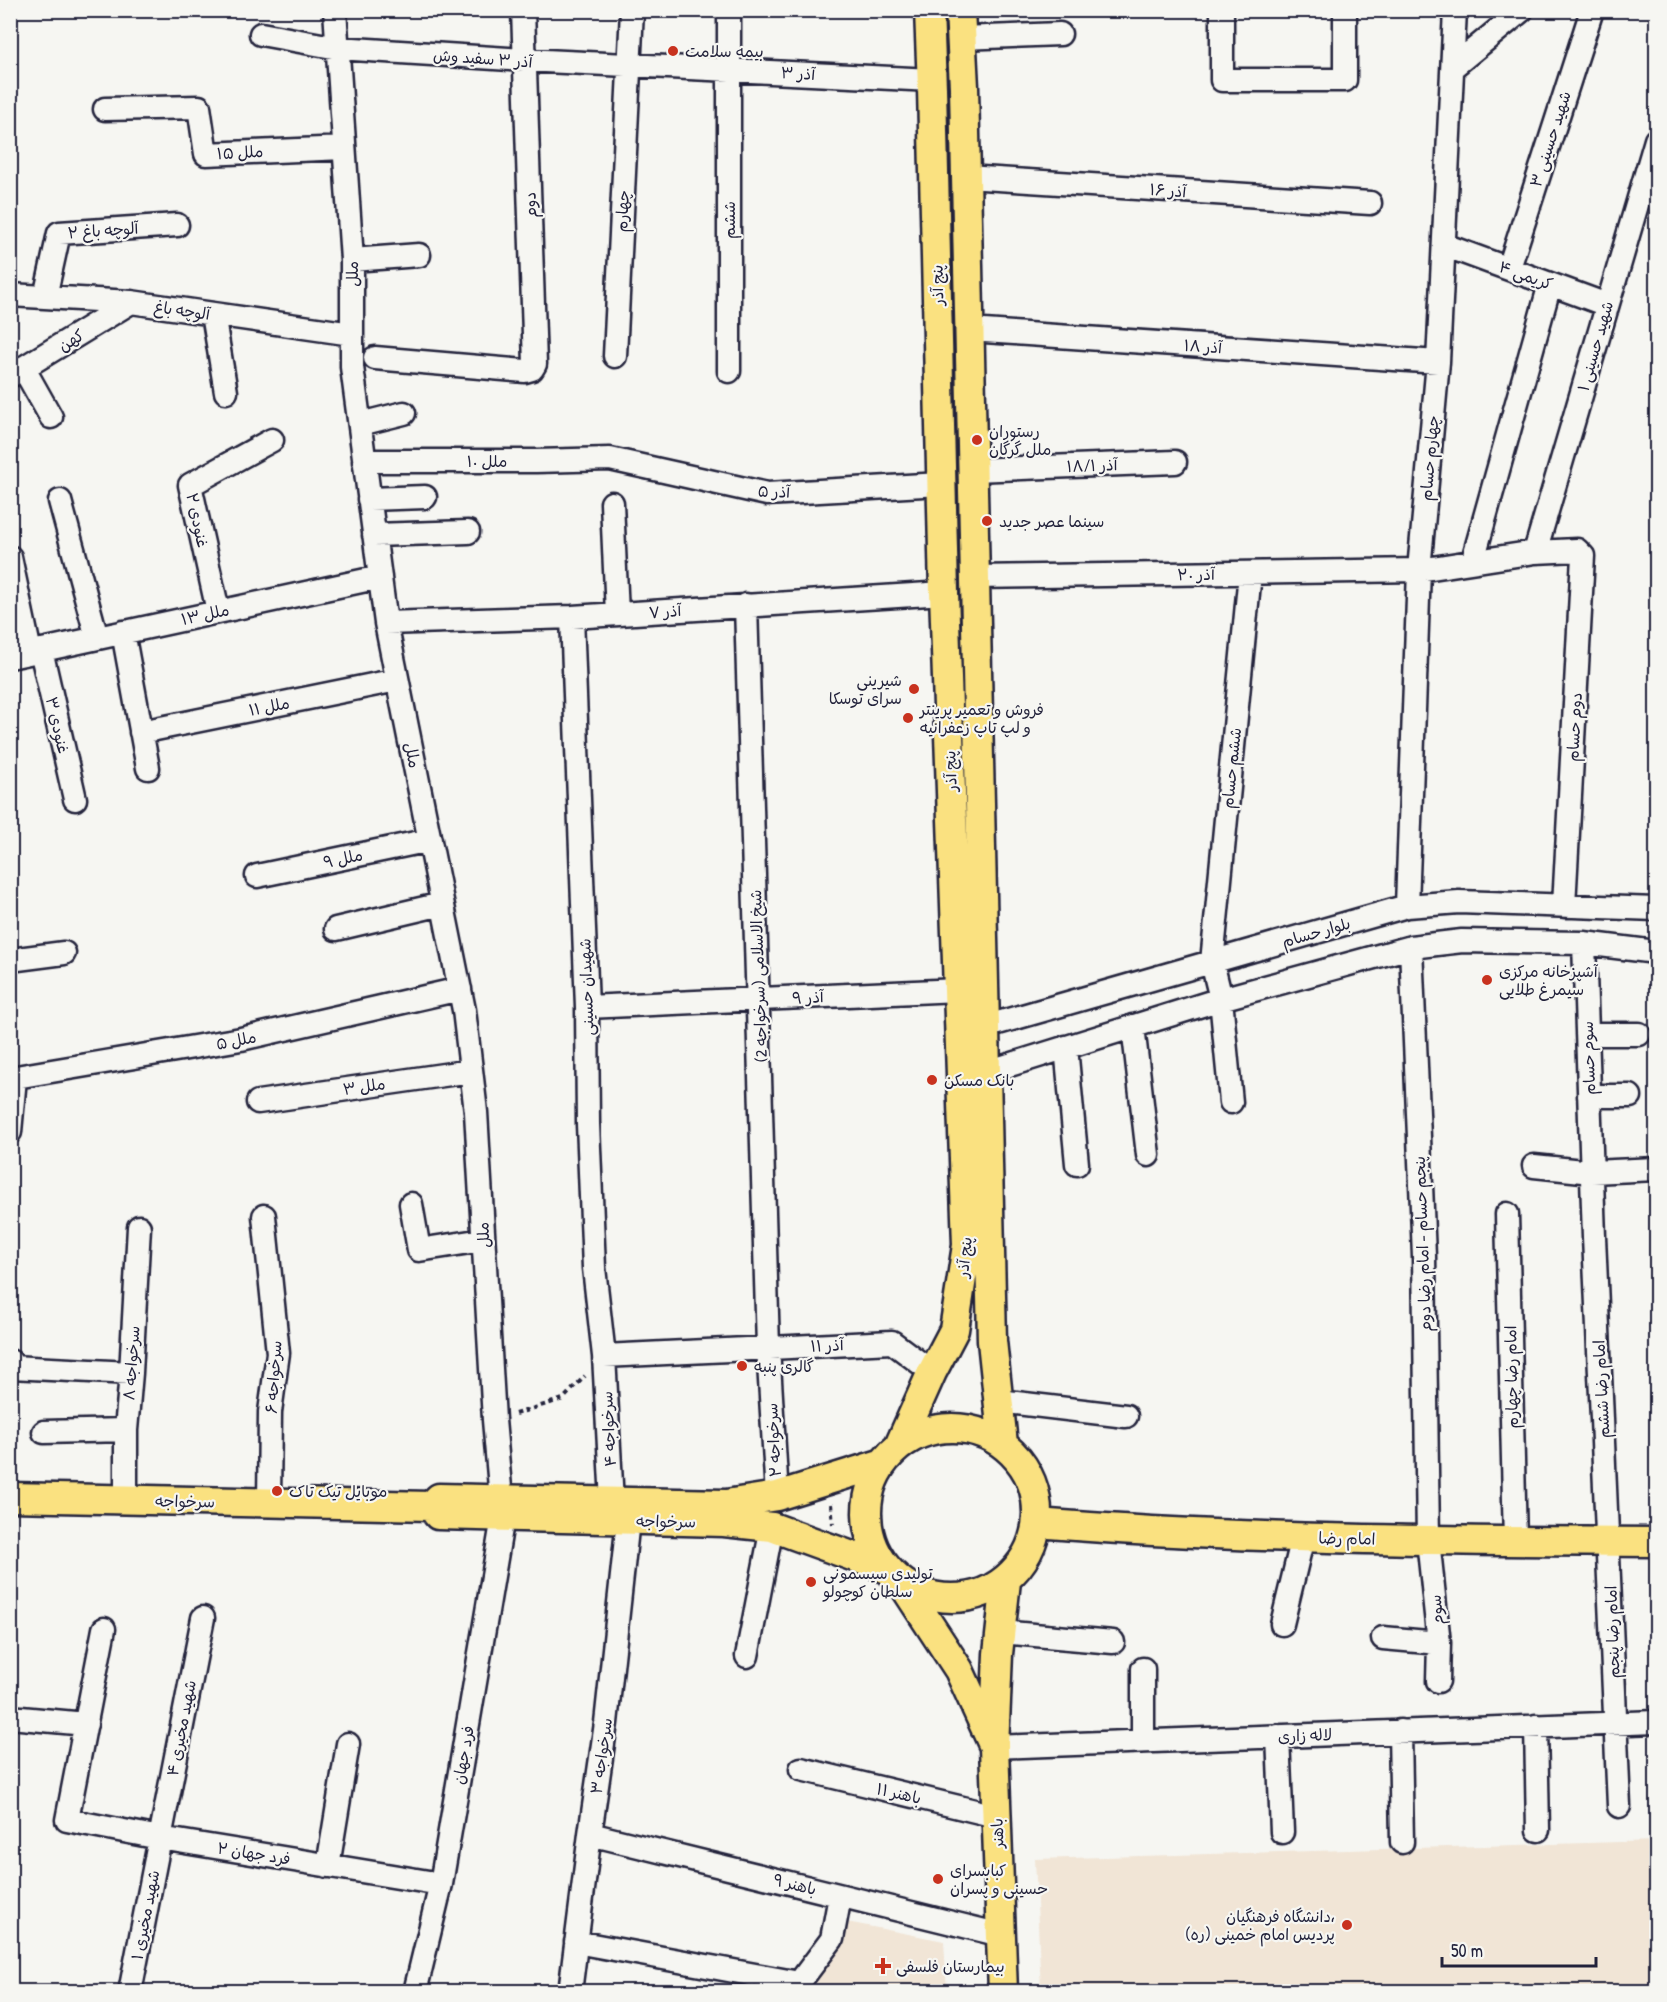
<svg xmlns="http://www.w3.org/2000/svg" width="1667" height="2002" font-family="'Patrick Hand','Playpen Sans Arabic',sans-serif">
	<rect width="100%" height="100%" fill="#f6f6f2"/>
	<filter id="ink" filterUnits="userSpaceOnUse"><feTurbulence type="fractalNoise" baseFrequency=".0167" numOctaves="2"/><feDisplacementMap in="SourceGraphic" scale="12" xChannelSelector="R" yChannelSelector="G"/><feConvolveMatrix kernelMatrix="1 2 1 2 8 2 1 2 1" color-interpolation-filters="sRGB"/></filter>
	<g filter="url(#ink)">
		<!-- built -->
		<path fill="#f1e5d6" d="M 1656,1841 L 1656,1991 L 1041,1991 L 1035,1859 Z
			M 847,1922 L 944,1941 L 947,1991 L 805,1992 Z"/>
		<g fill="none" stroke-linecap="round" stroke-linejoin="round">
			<defs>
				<path id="minor" d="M 335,10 L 352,260 L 352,367 L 386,623 L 464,1010 L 476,1112 L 494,1420 L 501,1499
					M 729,10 L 729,371
					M 1222,10 L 1222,80 L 1345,80 L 1345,10
					M 261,34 L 338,48 L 524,60 L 932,80
					M 962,38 L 1060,34
					M 1453,67 L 1522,10
					M 105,109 L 199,107 L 206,154 L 344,148
					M 966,177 L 1370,203
					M 1444,245 L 1607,305
					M 352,260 L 419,255
					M 1509,268 L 1592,10
					M 10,295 L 131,302 L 352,334
					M 45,297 L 59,233 L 177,225
					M 213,314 L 226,392
					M 969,330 L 1438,362
					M 615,356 L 632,10
					M 375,358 L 525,371 L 532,369 L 535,364 L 523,10
					M 24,369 L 51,417
					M 10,376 L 131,302
					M 360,424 L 404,413
					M 364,461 L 536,461 L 610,459 L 767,494 L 941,484
					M 973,470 L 1175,462
					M 369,499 L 425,497
					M 60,501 L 97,638
					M 612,503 L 617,614
					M 374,535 L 468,532
					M 1535,552 L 1656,140
					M 10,557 L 30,652
					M 1473,560 L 1550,284
					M 974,577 L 1419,570 L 1535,552 L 1577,550 L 1583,556 L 1564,906
					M 746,605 L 768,1347 L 777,1496
					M 218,611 L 190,485 L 272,440
					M 572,617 L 587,1007 L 588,1124 L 594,1268 L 604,1356 L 612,1502
					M 386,623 L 572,617 L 944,593
					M 123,632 L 148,768
					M 41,650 L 75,799
					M 10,657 L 380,577
					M 141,732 L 397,680
					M 257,876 L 430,840
					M 1407,906 L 1419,570 L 1438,362 L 1455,10
					M 336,929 L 442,904
					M 1584,943 L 1594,1237 L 1619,1806
					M 1411,947 L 1424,1256 L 1428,1540 L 1439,1643 L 1438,1681
					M 10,960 L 64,953
					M 587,1007 L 958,990
					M 1133,1026 L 1148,1155
					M 984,1027 L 1407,906 L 1459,902 L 1656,909
					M 1587,1034 L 1639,1034
					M 1066,1047 L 1077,1164
					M 987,1072 L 1221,999 L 1411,947 L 1462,941 L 1584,943 L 1656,952
					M 10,1078 L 241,1039 L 460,989
					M 1589,1096 L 1630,1096
					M 258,1102 L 471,1071
					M 1231,1102 L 1221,999 L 1212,962 L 1250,573
					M 10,1132 L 15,1078
					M 1534,1166 L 1592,1172 L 1656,1169
					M 411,1204 L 419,1250 L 483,1240
					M 1507,1214 L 1515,1541
					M 264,1216 L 278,1353 L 270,1412 L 269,1503
					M 604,1356 L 892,1342 L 932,1372
					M 10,1361 L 11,1367 L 131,1373
					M 999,1401 L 1126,1416
					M 44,1432 L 126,1430
					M 126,1500 L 126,1430 L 131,1373 L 139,1227
					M 1282,1624 L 1303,1537
					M 104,1629 L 67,1820 L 160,1838 L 441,1884
					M 1001,1632 L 1113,1642
					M 1383,1638 L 1439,1643
					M 747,1656 L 772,1527
					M 10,1717 L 86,1724
					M 1536,1726 L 1538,1830
					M 1400,1731 L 1402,1842
					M 1278,1736 L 1282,1832
					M 1143,1741 L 1143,1669
					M 994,1747 L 1656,1722
					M 801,1769 L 996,1816
					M 590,1834 L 1001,1935
					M 328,1866 L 348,1744
					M 576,1942 L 799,1983
					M 130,1992 L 203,1618
					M 415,1992 L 441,1884 L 503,1517
					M 570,1992 L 590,1834 L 606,1723 L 628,1520
					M 798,1992 L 799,1983 L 832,1939 L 840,1896"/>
				<path id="major" d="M 960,10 L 964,87 L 992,1341 L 1003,1444
					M867 1513a85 85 0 1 1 170 0a85 85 0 1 1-170 0Z
					M 899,1446 L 932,1372 L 954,1330 L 967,1245 L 944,593 L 932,88 L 929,10
					M 883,1463 L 777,1496 L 726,1504 L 439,1498 L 431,1506 L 438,1515 L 724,1522 L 772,1527 L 885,1568
					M 10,1497 L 431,1506
					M 1037,1523 C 1243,1540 1450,1541 1656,1542
					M 902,1583 L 959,1670 L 994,1747 L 998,1654 L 1006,1581
					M 994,1747 L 1003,1992"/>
			</defs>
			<!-- minor casing -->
			<use href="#minor" stroke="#22223b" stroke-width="27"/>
			<!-- major casing -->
			<use href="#major" stroke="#22223b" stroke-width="33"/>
			<!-- path -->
			<path stroke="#22223b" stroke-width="4" stroke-dasharray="4.5 4.5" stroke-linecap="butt" d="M 515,1414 L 563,1399 L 585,1376
				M 831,1504 L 833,1524"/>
			<!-- minor -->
			<use href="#minor" stroke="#f6f6f2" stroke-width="22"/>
			<!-- major -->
			<use href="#major" stroke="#fae180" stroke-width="28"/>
		</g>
	</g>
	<!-- markers -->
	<g fill="#c8321e" stroke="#f6f6f2" stroke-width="2">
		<circle cx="673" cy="51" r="6"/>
		<circle cx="977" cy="440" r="6"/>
		<circle cx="987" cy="521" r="6"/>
		<circle cx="914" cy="689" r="6"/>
		<circle cx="908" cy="718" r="6"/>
		<circle cx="1487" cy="980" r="6"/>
		<circle cx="932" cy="1080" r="6"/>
		<circle cx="742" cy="1366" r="6"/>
		<circle cx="277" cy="1491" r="6"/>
		<circle cx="811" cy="1582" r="6"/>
		<circle cx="938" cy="1879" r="6"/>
		<circle cx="1347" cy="1925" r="6"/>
		<path d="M880 1957h6v6h6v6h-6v6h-6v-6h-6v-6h6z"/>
	</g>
	<g text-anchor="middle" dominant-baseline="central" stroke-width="4.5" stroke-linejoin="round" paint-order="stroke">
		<!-- poi labels -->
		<g font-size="16" fill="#22223b" stroke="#f6f6f2" text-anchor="start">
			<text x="685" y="51">بیمه سلامت</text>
			<text x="989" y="431">رستوران<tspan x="989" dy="18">ملل گرگان</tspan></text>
			<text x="999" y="521">سینما عصر جدید</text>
			<text x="902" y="680" text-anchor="end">شیرینی<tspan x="902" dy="18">سرای توسکا</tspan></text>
			<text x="920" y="709">فروش و تعمیر پرینتر<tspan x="920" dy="18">و لپ تاپ زعفرانیه</tspan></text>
			<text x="1499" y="971">آشپزخانه مرکزی<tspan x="1499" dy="18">سیمرغ طلایی</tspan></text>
			<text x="944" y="1080">بانک مسکن</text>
			<text x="754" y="1366">گالری پنبه</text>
			<text x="289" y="1491">موبایل تیک تاک</text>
			<text x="823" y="1573">تولیدی سیسمونی<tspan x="823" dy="18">سلطان کوچولو</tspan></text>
			<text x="950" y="1870">کبابسرای<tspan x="950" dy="18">حسینی و پسران</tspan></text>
			<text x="1335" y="1916" text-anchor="end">دانشگاه فرهنگیان،<tspan x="1335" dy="18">پردیس امام خمینی (ره)</tspan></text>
			<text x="896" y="1966">بیمارستان فلسفی</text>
		</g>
		<!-- street labels -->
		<g font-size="16" fill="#22223b" stroke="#f6f6f2">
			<text transform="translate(483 58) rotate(4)">آذر ۳ سفید وش</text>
			<text transform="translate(798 73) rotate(3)">۳ آذر</text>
			<text transform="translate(1550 139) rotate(-72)">۳ شهید حسینی</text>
			<text transform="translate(240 152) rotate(-3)">ملل ۱۵</text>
			<text transform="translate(1168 190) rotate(4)">۱۶ آذر</text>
			<text transform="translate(530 205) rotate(-92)">دوم</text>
			<text transform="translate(622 211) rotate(-87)">چهارم</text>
			<text transform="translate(729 220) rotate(-90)">ششم</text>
			<text transform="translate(103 230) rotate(-4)">۲ آلوچه باغ</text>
			<text transform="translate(352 274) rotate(-91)">ملل</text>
			<text transform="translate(1526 275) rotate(20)">کریمی ۴</text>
			<text transform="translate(937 285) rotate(-91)">پنج آذر</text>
			<text transform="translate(182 310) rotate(8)">آلوچه باغ</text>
			<text transform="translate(71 340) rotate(-32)">کهن</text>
			<text transform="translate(1203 346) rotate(4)">۱۸ آذر</text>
			<text transform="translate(1595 346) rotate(-74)">۱ شهید حسینی</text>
			<text transform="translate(1429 458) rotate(-85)">چهارم حسام</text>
			<text x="487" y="461">۱۰ ملل</text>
			<text transform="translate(1092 465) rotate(-2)">۱۸/۱ آذر</text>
			<text transform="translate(774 491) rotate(2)">آذر ۵</text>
			<text transform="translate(198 520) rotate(78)">۲ غنودی</text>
			<text transform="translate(1196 574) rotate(-1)">۲۰ آذر</text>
			<text transform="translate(665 611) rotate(-4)">آذر ۷</text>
			<text transform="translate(205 614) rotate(-12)">ملل ۱۳</text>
			<text transform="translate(269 706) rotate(-11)">۱۱ ملل</text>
			<text transform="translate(58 725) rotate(77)">۳ غنودی</text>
			<text transform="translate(1574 727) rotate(-87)">دوم حسام</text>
			<text transform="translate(413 755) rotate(79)">ملل</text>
			<text transform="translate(1231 768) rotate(-84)">ششم حسام</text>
			<text transform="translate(950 771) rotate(-92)">پنج آذر</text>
			<text transform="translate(343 858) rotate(-12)">ملل ۹</text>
			<text transform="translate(1316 932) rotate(-16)">بلوار حسام</text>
			<text transform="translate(758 976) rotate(-92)">شیخ الاسلامی (سرخواجه 2)</text>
			<text transform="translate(586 987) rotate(-92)">شهیدان حسینی</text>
			<text transform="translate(808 997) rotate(-3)">۹ آذر</text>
			<text transform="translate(236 1040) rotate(-11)">ملل ۵</text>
			<text transform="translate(1588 1058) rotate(-92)">سوم حسام</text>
			<text transform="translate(364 1086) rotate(-8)">ملل ۳</text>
			<text transform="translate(483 1235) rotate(-93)">ملل</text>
			<text transform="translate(1422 1244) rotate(-92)">پنجم حسام - امام رضا دوم</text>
			<text transform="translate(964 1257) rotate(-84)">پنج آذر</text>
			<text transform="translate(827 1345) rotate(-3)">آذر ۱۱</text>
			<text transform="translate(131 1363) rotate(-86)">۸ سرخواجه</text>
			<text transform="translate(273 1377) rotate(-86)">سرخواجه ۶</text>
			<text transform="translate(1511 1377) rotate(-91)">امام رضا چهارم</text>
			<text transform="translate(1601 1389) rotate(-93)">امام رضا ششم</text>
			<text transform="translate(608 1429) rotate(-93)">سرخواجه ۴</text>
			<text transform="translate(773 1440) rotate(-93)">سرخواجه ۲</text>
			<text transform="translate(185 1501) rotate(1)">سرخواجه</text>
			<text transform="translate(666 1521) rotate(1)">سرخواجه</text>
			<text transform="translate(1347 1538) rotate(1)">امام رضا</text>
			<text transform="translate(1436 1610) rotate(-96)">سوم</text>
			<text transform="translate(1612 1632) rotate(-92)">امام رضا پنجم</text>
			<text transform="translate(181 1728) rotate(-79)">۴ شهید مخیری</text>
			<text transform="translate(1305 1735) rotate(-2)">لاله زاری</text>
			<text transform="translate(463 1755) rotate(-80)">فرد جهان</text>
			<text transform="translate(601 1756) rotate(-82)">سرخواجه ۳</text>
			<text transform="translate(899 1793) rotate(13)">باهنر ۱۱</text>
			<text transform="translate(997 1833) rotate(-92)">باهنر</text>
			<text transform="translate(254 1853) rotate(9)">۲ فرد جهان</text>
			<text transform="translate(795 1884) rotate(14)">۹ باهنر</text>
			<text transform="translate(145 1915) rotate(-79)">شهید مخیری ۱</text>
		</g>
	</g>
	<!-- margin -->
	<rect width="1667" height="2002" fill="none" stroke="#f6f6f2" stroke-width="36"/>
	<rect x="18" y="18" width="1631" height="1966" fill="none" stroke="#22223b" stroke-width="2" filter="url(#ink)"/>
	<!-- scale -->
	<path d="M1442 1957v9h154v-9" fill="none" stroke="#22223b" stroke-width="3"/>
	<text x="1451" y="1957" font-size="18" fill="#22223b" stroke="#f6f6f2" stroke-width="4.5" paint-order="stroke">50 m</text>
</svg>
